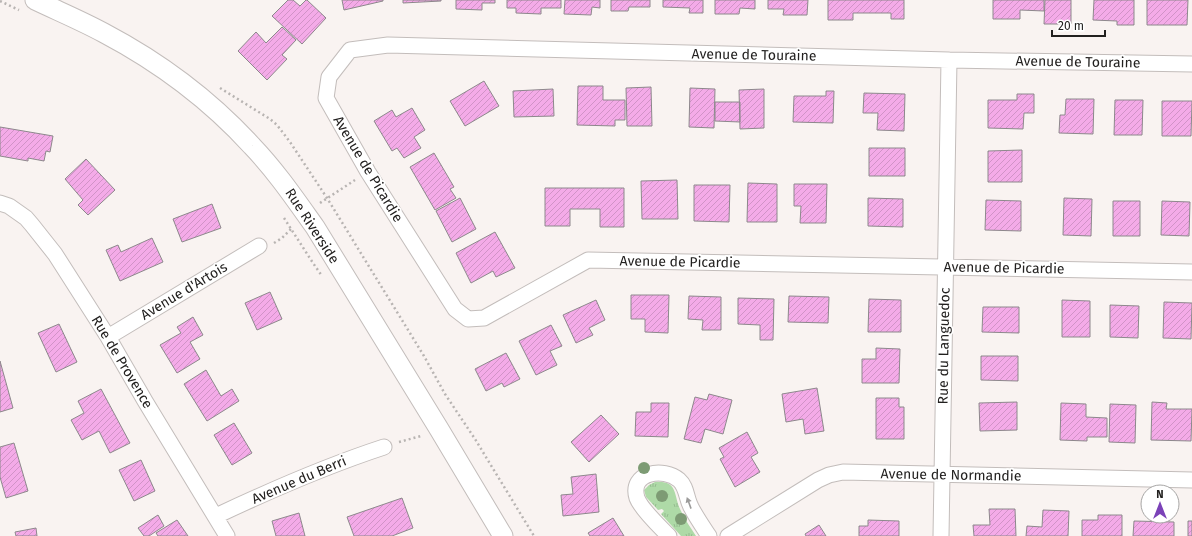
<svg xmlns="http://www.w3.org/2000/svg" width="1192" height="536" font-family="'Fira Sans',sans-serif">
	<defs>
		<pattern id="grass-tufts" width="24" height="20" patternUnits="userSpaceOnUse"><rect width="24" height="20" fill="#aedaa7"/><path d="M3 7l-1-3M5 7V3M7 7l1-3M15 17l-1-3M17 17v-4M19 17l1-3" fill="none" stroke="#95bb8f"/></pattern>
		<pattern id="building-hatch" width="6" height="6" patternUnits="userSpaceOnUse"><rect width="6" height="6" fill="#f4abe8"/><path d="M-1 1l2-2M0 6l6-6M5 7l2-2" fill="none" stroke="#d193c7"/></pattern>
	</defs>
	<rect width="100%" height="100%" fill="#f9f3f1"/>
	<!-- grass -->
	<path fill="url(#grass-tufts)" d="M 655,482 C 679,480 673,496 681,511 C 685,520 691,528 696,536 L 681,536 L 661,514 L 664,511 L 662,509 L 658,510 L 646,497 L 644,490 L 649,485 Z"/>
	<!-- building -->
	<path fill="url(#building-hatch)" stroke="#8d888c" d="M 288,0 L 293,0 L 300,6 L 306,0 L 307,0 L 326,18 L 302,44 L 272,16 Z
		M 342,0 L 383,0 L 383,1 L 344,10 Z
		M 403,0 L 441,0 L 441,1 L 403,3 Z
		M 456,0 L 495,0 L 495,3 L 482,3 L 482,10 L 456,9 Z
		M 507,0 L 561,0 L 561,8 L 541,8 L 541,14 L 516,13 L 516,8 L 507,8 Z
		M 565,0 L 600,0 L 600,8 L 592,7 L 591,15 L 564,14 Z
		M 611,0 L 650,0 L 650,7 L 629,7 L 628,11 L 611,11 Z
		M 663,0 L 703,0 L 703,13 L 689,13 L 690,8 L 663,7 Z
		M 715,0 L 755,0 L 755,9 L 740,8 L 739,14 L 715,14 Z
		M 768,0 L 808,0 L 807,15 L 783,15 L 784,9 L 768,9 Z
		M 828,0 L 904,0 L 904,19 L 891,19 L 891,13 L 853,13 L 853,20 L 828,20 Z
		M 993,0 L 1044,0 L 1044,11 L 1020,10 L 1020,19 L 993,19 Z
		M 1045,0 L 1071,0 L 1071,24 L 1044,24 Z
		M 1094,0 L 1134,0 L 1134,25 L 1117,25 L 1117,21 L 1093,20 Z
		M 1147,0 L 1188,0 L 1187,25 L 1147,25 Z
		M 282,27 L 296,40 L 282,55 L 287,59 L 267,80 L 238,51 L 256,32 L 266,43 Z
		M 484,81 L 499,106 L 465,126 L 450,101 Z
		M 578,86 L 603,86 L 603,100 L 625,100 L 625,120 L 615,120 L 615,126 L 577,125 Z
		M 651,87 L 652,126 L 627,126 L 626,88 Z
		M 690,88 L 715,89 L 714,128 L 689,127 Z
		M 553,89 L 554,116 L 514,117 L 513,91 Z
		M 764,89 L 764,128 L 740,129 L 739,90 Z
		M 826,91 L 834,91 L 833,123 L 793,122 L 794,96 L 826,96 Z
		M 864,93 L 905,94 L 904,131 L 877,130 L 878,113 L 863,113 Z
		M 1017,94 L 1034,94 L 1034,113 L 1024,113 L 1023,129 L 988,128 L 988,100 L 1017,100 Z
		M 1066,99 L 1094,99 L 1093,134 L 1059,133 L 1060,115 L 1065,115 Z
		M 1115,100 L 1143,100 L 1142,135 L 1114,135 Z
		M 1162,101 L 1192,101 L 1191,136 L 1162,136 Z
		M 715,102 L 740,102 L 740,122 L 715,121 Z
		M 412,108 L 425,130 L 414,137 L 421,148 L 404,158 L 397,148 L 392,151 L 374,121 L 392,110 L 396,117 Z
		M 0,127 L 53,136 L 50,152 L 46,151 L 44,161 L 28,158 L 28,161 L 0,156 Z
		M 869,148 L 905,148 L 905,176 L 869,176 Z
		M 1022,150 L 1022,182 L 988,182 L 988,151 Z
		M 434,153 L 454,187 L 450,189 L 456,198 L 435,210 L 410,167 Z
		M 86,159 L 115,190 L 88,215 L 78,205 L 83,200 L 65,179 Z
		M 677,180 L 678,219 L 642,219 L 641,181 Z
		M 748,183 L 777,184 L 777,222 L 747,222 Z
		M 794,184 L 827,184 L 826,223 L 800,223 L 801,206 L 794,206 Z
		M 694,185 L 730,185 L 729,222 L 694,221 Z
		M 545,188 L 624,188 L 624,227 L 600,227 L 600,209 L 570,209 L 570,226 L 545,226 Z
		M 460,198 L 476,229 L 452,242 L 436,211 Z
		M 868,198 L 903,199 L 903,227 L 868,226 Z
		M 1064,198 L 1092,199 L 1091,236 L 1063,235 Z
		M 986,200 L 1021,201 L 1021,231 L 985,230 Z
		M 1113,201 L 1140,201 L 1140,236 L 1113,236 Z
		M 1162,201 L 1190,202 L 1189,236 L 1161,235 Z
		M 212,204 L 221,228 L 182,242 L 173,219 Z
		M 495,232 L 515,268 L 496,277 L 493,271 L 471,283 L 456,253 Z
		M 152,238 L 163,262 L 120,281 L 106,250 L 118,245 L 121,252 Z
		M 270,292 L 282,319 L 257,330 L 245,303 Z
		M 631,295 L 669,295 L 668,333 L 645,332 L 645,319 L 631,319 Z
		M 689,296 L 721,297 L 721,330 L 702,330 L 703,320 L 688,319 Z
		M 789,296 L 829,297 L 828,323 L 788,322 Z
		M 738,298 L 774,299 L 773,340 L 760,340 L 760,325 L 738,324 Z
		M 869,299 L 901,300 L 901,332 L 868,332 Z
		M 596,300 L 605,320 L 589,328 L 593,335 L 576,343 L 563,315 Z
		M 1062,300 L 1090,301 L 1090,337 L 1062,337 Z
		M 1164,302 L 1192,303 L 1191,339 L 1163,338 Z
		M 1110,305 L 1139,306 L 1138,338 L 1110,337 Z
		M 983,307 L 1019,307 L 1019,333 L 982,332 Z
		M 193,317 L 203,335 L 190,342 L 200,359 L 177,373 L 160,345 L 181,333 L 177,327 Z
		M 59,324 L 77,362 L 56,372 L 38,333 Z
		M 551,325 L 562,346 L 550,351 L 557,365 L 536,375 L 519,341 Z
		M 876,348 L 900,349 L 899,383 L 862,383 L 862,359 L 876,359 Z
		M 506,353 L 520,379 L 504,387 L 502,383 L 486,391 L 475,369 Z
		M 981,356 L 1018,356 L 1018,381 L 981,380 Z
		M 0,361 L 13,408 L 0,412 Z
		M 206,370 L 221,396 L 232,389 L 239,401 L 207,421 L 184,384 Z
		M 817,388 L 824,431 L 805,434 L 803,419 L 786,422 L 782,394 Z
		M 101,389 L 130,443 L 110,453 L 99,431 L 82,440 L 71,420 L 84,413 L 78,401 Z
		M 709,394 L 732,400 L 723,434 L 705,429 L 701,443 L 684,439 L 695,397 L 707,400 Z
		M 876,398 L 899,398 L 899,407 L 904,407 L 904,439 L 876,439 Z
		M 1017,402 L 1017,430 L 980,431 L 979,403 Z
		M 1152,402 L 1167,403 L 1166,409 L 1192,409 L 1191,441 L 1151,440 Z
		M 651,403 L 669,403 L 668,437 L 635,436 L 636,412 L 651,412 Z
		M 1061,403 L 1086,404 L 1086,417 L 1107,418 L 1107,437 L 1087,437 L 1087,441 L 1060,440 Z
		M 1110,404 L 1136,405 L 1135,443 L 1109,442 Z
		M 601,415 L 619,434 L 589,462 L 571,442 Z
		M 234,423 L 252,453 L 232,465 L 214,435 Z
		M 747,432 L 758,453 L 751,457 L 760,472 L 735,487 L 720,459 L 724,457 L 719,448 Z
		M 14,443 L 28,491 L 6,498 L 0,477 L 0,447 Z
		M 141,460 L 155,491 L 134,501 L 119,470 Z
		M 596,474 L 599,512 L 563,516 L 561,495 L 573,494 L 571,477 Z
		M 402,498 L 413,528 L 392,536 L 354,536 L 347,517 Z
		M 989,509 L 1015,509 L 1016,536 L 974,536 L 973,525 L 990,525 Z
		M 1043,510 L 1069,511 L 1068,536 L 1026,536 L 1027,526 L 1042,527 Z
		M 299,513 L 305,536 L 276,536 L 272,521 Z
		M 158,515 L 164,526 L 149,536 L 144,536 L 138,528 Z
		M 1098,515 L 1122,515 L 1122,536 L 1082,536 L 1082,520 L 1098,520 Z
		M 613,518 L 624,536 L 590,536 L 588,533 Z
		M 177,520 L 188,536 L 158,536 L 156,533 Z
		M 868,520 L 899,521 L 899,536 L 859,536 L 859,526 L 868,526 Z
		M 1134,521 L 1174,522 L 1174,536 L 1133,536 Z
		M 1188,521 L 1192,521 L 1192,536 L 1188,536 Z
		M 819,525 L 826,536 L 806,536 L 805,534 Z
		M 36,528 L 37,536 L 16,536 L 15,532 Z"/>
	<g fill="none" stroke-linecap="round" stroke-linejoin="round">
		<defs>
			<path id="minor" d="M 1192,64 L 949,60 L 388,45 L 350,50 L 329,77 L 326,98 L 368,172 L 455,309 L 468,319 L 484,318 L 588,260 L 1192,272
				M 0,203 L 9,206 L 26,218 L 32,225 L 55,254 L 108,337 L 145,401 L 227,536
				M 108,337 L 259,246
				M 216,516 C 271,490 326,466 384,447
				M 669,536 C 660,527 641,509 637,498 C 629,472 664,467 679,480 C 687,487 686,498 691,507 C 696,517 703,527 709,536
				M 728,536 L 818,480 L 829,475 L 843,472 L 1192,480
				M 941,536 L 949,60"/>
			<path id="tertiary" d="M 35,0 C 58,11 82,21 104,33 C 159,62 210,100 252,146 C 276,171 295,199 315,227 L 439,429 L 503,536"/>
		</defs>
		<!-- minor casing -->
		<use href="#minor" stroke="#c3bdbb" stroke-width="17"/>
		<!-- tertiary casing -->
		<use href="#tertiary" stroke="#c3bdbb" stroke-width="21"/>
		<!-- path -->
		<path stroke="#b8b4b2" stroke-width="2.5" stroke-dasharray="2 3" stroke-linecap="butt" d="M 0,1 L 19,10
			M 220,88 L 270,119 L 277,125 L 290,142 L 327,198 L 424,356 L 445,394 L 475,439 L 534,536
			M 320,203 L 355,180
			M 284,218 L 313,263 L 322,276
			M 274,243 L 282,238 L 291,229
			M 399,442 L 421,436"/>
		<!-- minor -->
		<use href="#minor" stroke="#fff" stroke-width="15"/>
		<!-- tertiary -->
		<use href="#tertiary" stroke="#fff" stroke-width="19"/>
	</g>
	<!-- trees -->
	<g fill="#7d9b74">
		<circle cx="644" cy="468" r="6"/>
		<circle cx="662" cy="496" r="6"/>
		<circle cx="681" cy="519" r="6"/>
	</g>
	<!-- one-way arrows -->
	<defs><path id="oneway-solid" d="M-6-.8H1V-3.2L6.5 0L1 3.2V.8H-6Z"/></defs>
	<use fill="#9c9b9a" href="#oneway-solid" transform="translate(689 503) rotate(-110)"/>
	<g text-anchor="middle" dominant-baseline="central" stroke-width="3.5" stroke-linejoin="round" paint-order="stroke">
		<!-- street labels -->
		<g font-size="14" fill="#22201f" stroke="#fff">
			<text transform="translate(754 55) rotate(1)">Avenue de Touraine</text>
			<text transform="translate(1078 62) rotate(1)">Avenue de Touraine</text>
			<text transform="translate(368 169) rotate(59)">Avenue de Picardie</text>
			<text transform="translate(312 226) rotate(57)">Rue Riverside</text>
			<text transform="translate(680 262) rotate(1)">Avenue de Picardie</text>
			<text transform="translate(1004 268) rotate(1)">Avenue de Picardie</text>
			<text transform="translate(184 291) rotate(-31)">Avenue d'Artois</text>
			<text transform="translate(944 346) rotate(-89)">Rue du Languedoc</text>
			<text transform="translate(122 362) rotate(59)">Rue de Provence</text>
			<text transform="translate(951 475) rotate(1)">Avenue de Normandie</text>
			<text transform="translate(299 480) rotate(-23)">Avenue du Berri</text>
		</g>
	</g>
	<!-- north arrow -->
	<g transform="translate(1160 504)"><circle r="19" fill="#ffffff" stroke="#a7a6a5"/>
	<path d="M0-3L7 15L0 10L-7 15Z" fill="#7b42b8"/>
	<text y="-6" font-size="11" font-weight="bold" text-anchor="middle" fill="#22201f">N</text>
	</g>
	<!-- scale -->
	<path d="M1052 30v6h53v-6" fill="none" stroke="#22201f" stroke-width="2"/>
	<text x="1058" y="30" font-size="12" fill="#22201f" stroke="#ffffff" stroke-width="3" paint-order="stroke">20 m</text>
</svg>
